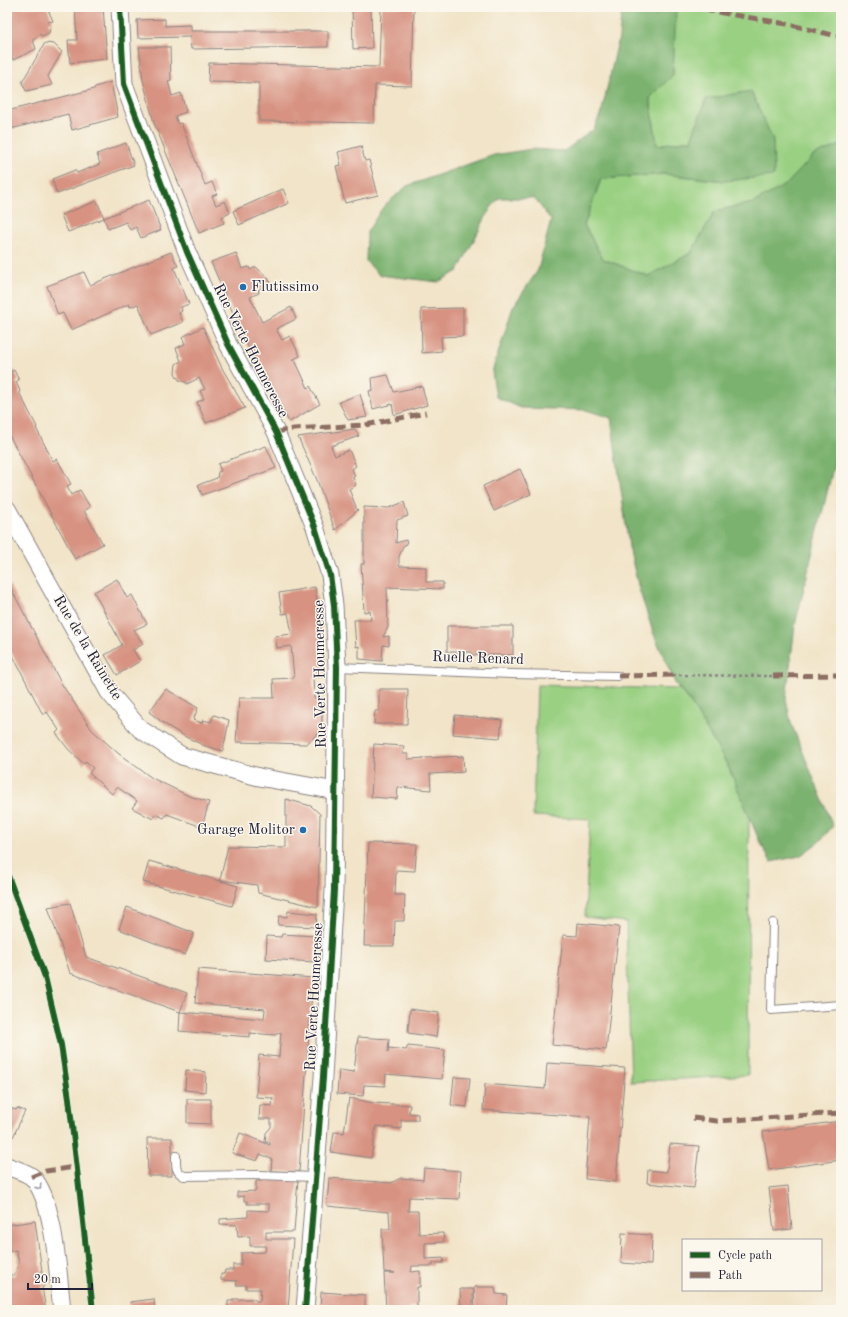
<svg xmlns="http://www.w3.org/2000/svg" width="848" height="1317" font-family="'Old Standard TT',serif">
	<rect width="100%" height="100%" fill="#fbf7ec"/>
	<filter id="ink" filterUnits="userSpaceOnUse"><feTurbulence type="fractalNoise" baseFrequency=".025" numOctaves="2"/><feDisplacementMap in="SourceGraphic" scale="8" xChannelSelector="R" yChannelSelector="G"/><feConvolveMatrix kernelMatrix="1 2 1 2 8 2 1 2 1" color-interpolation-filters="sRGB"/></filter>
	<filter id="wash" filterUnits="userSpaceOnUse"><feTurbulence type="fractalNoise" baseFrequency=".012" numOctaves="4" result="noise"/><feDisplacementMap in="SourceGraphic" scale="16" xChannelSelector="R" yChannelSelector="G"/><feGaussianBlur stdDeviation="0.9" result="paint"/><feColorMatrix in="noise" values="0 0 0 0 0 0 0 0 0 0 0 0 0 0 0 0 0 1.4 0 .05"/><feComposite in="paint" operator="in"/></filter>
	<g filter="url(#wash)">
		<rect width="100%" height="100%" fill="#f1e4c8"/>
		<!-- green -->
		<path fill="#9ad082" stroke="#5e795e" d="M 675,7 L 841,7 L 841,145 L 815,155 L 787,185 L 753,203 L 715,211 L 691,253 L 648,276 L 603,259 L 584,225 L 601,179 L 664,174 L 725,181 L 706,99 L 691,140 L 657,145 L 650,98 L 673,75 Z
			M 537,685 L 679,689 L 692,705 L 728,766 L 749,813 L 748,1075 L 631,1082 L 626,922 L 585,917 L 590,819 L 533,816 Z"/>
		<!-- forest -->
		<path fill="#7bb270" stroke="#4e6a56" d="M 622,7 L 676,8 L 673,75 L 650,98 L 657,145 L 691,140 L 706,99 L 751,91 L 773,140 L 774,176 L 725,181 L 664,174 L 601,179 L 584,225 L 603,259 L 648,276 L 691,253 L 715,211 L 753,203 L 787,184 L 814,155 L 841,145 L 841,435 L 795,625 L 786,699 L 791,723 L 833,826 L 820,841 L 800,856 L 771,862 L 759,840 L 728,766 L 692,705 L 675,683 L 653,632 L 639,589 L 629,547 L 611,418 L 586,410 L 521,408 L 496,397 L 492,372 L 513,307 L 538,270 L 551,220 L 534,198 L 499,198 L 490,209 L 458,271 L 438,282 L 379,275 L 366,261 L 367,232 L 383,207 L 407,186 L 494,155 L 532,149 L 564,151 L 594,129 L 602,110 L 619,37 Z"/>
		<g id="blocks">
			<!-- building -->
			<path fill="#d79281" d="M 7,7 L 47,7 L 53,21 L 48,22 L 51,27 L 50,28 L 49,33 L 42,36 L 40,34 L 33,40 L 36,49 L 13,60 L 7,44 Z
				M 75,7 L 103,7 L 107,59 L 70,63 L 68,40 L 77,40 Z
				M 352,7 L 371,7 L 372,48 L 353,49 Z
				M 381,7 L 414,7 L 412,86 L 375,85 L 374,123 L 259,121 L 259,83 L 208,82 L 209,63 L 379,67 Z
				M 165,19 L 165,26 L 191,25 L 191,31 L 328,31 L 328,47 L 191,49 L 190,37 L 138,38 L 137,20 Z
				M 45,43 L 54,44 L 62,52 L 48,76 L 52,85 L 26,91 L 22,82 Z
				M 139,47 L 170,47 L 171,80 L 168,81 L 172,96 L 181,93 L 186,112 L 175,116 L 178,124 L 181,123 L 205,185 L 212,182 L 217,194 L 212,196 L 216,205 L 225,201 L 230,213 L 222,217 L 224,223 L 199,233 L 154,123 L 143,80 Z
				M 111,82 L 118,117 L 72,130 L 68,114 L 7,130 L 7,101 L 11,110 L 94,89 L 95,87 Z
				M 126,143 L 134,165 L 57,194 L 52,179 L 75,170 L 77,173 L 100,164 L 97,154 Z
				M 361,146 L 365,161 L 369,160 L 378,195 L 345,203 L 336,166 L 341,165 L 338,152 Z
				M 283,189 L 289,203 L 239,225 L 233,211 Z
				M 149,200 L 161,230 L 141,238 L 136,227 L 130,230 L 126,222 L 108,229 L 104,218 L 68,232 L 61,215 L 97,201 L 104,218 Z
				M 171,252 L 178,266 L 174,268 L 189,304 L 181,307 L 182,311 L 179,313 L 183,322 L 151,335 L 138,304 L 130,307 L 129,304 L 71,330 L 63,313 L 58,315 L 47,286 L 84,272 L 90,285 Z
				M 236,253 L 242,269 L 249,267 L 250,270 L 256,267 L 268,278 L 271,283 L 258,290 L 259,293 L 250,297 L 262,322 L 291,307 L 296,319 L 276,329 L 282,340 L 290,336 L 300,356 L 292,360 L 295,360 L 308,388 L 310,386 L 320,404 L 289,422 L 246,343 L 211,262 Z
				M 463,308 L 463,336 L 441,337 L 442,351 L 422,353 L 421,309 Z
				M 203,327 L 222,368 L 245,408 L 206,423 L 197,402 L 204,399 L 200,391 L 205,389 L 199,378 L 187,384 L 186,382 L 179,380 L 175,373 L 176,364 L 181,361 L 176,348 L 185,344 L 182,337 Z
				M 14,370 L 19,380 L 16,382 L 20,391 L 19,392 L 37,427 L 36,428 L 53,461 L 57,459 L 71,484 L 67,486 L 71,495 L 80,490 L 90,507 L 84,511 L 103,544 L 75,559 L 7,431 L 7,374 Z
				M 388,375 L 394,392 L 422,386 L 427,405 L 394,415 L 392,404 L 373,409 L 369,391 L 373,390 L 372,378 Z
				M 360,394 L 367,417 L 348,420 L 339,402 Z
				M 355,429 L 359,436 L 331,446 L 335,456 L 349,450 L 356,466 L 352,469 L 355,476 L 353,477 L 356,485 L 349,489 L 356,507 L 355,507 L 358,510 L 335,530 L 317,480 L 298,437 Z
				M 266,446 L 276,468 L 202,495 L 198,485 L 217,478 L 218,472 L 221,471 L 218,464 Z
				M 520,469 L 531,494 L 494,511 L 483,486 Z
				M 404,502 L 408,516 L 397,520 L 396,543 L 406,540 L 407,544 L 403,546 L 399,557 L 399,566 L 426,567 L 426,582 L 443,582 L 443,589 L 387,587 L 388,627 L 383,637 L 389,636 L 389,646 L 383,645 L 382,661 L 359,659 L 359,646 L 356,647 L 354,620 L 371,620 L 370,611 L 364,612 L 361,564 L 364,564 L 364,507 L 389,508 Z
				M 117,579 L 127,598 L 132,595 L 147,624 L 134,630 L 143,644 L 133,650 L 140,661 L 117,675 L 105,655 L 122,645 L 94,592 Z
				M 7,581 L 61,683 L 92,730 L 119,754 L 152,778 L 189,796 L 209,802 L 202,827 L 167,814 L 164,818 L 155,814 L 153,819 L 132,808 L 137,801 L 117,787 L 112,794 L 89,773 L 93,768 L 86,761 L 84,764 L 68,749 L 56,733 L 59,730 L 47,712 L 43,715 L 7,644 Z
				M 315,587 L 324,652 L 323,677 L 313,677 L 314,698 L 322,698 L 322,730 L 306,744 L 236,742 L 239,698 L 274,698 L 273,679 L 294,678 L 291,646 L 277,648 L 275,636 L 292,634 L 288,613 L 282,614 L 279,593 Z
				M 447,626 L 513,626 L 513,655 L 472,655 L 472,652 L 447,652 Z
				M 166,689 L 198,708 L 193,720 L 202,723 L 203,720 L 211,722 L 214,715 L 229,720 L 223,751 L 205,746 L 186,737 L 166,725 L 149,712 Z
				M 379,689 L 408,689 L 407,724 L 374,724 L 375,711 L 379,711 Z
				M 455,715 L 502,720 L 500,738 L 453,734 Z
				M 374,744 L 404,746 L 403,754 L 408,754 L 408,759 L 463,756 L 464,772 L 430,774 L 431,790 L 398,787 L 397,799 L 371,797 Z
				M 286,799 L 311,806 L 320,814 L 318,907 L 258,893 L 257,885 L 220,880 L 228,846 L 286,847 Z
				M 368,843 L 417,844 L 415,871 L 396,870 L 395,895 L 405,895 L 404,921 L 395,921 L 394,946 L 364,946 Z
				M 149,861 L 238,886 L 232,906 L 143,882 Z
				M 70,903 L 86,957 L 187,993 L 180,1012 L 70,973 L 48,907 Z
				M 127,907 L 194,933 L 185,955 L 119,929 Z
				M 288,911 L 317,914 L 316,927 L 278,925 L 279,916 L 287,917 Z
				M 578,923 L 619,927 L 606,1050 L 552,1045 L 563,935 L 577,936 Z
				M 282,934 L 316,936 L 315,962 L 266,959 L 267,936 L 281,937 Z
				M 198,969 L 313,978 L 299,1172 L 271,1171 L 272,1159 L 260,1154 L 257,1161 L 232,1153 L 240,1133 L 270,1145 L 270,1142 L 265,1142 L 266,1133 L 271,1127 L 271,1119 L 259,1119 L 260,1105 L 272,1106 L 273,1098 L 256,1097 L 259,1055 L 279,1057 L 281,1032 L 275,1035 L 250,1033 L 250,1037 L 179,1031 L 180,1012 L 264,1019 L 265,1009 L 195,1003 Z
				M 410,1009 L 439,1013 L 436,1037 L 408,1033 Z
				M 358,1037 L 389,1039 L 388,1052 L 389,1048 L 406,1050 L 408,1046 L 445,1050 L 442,1079 L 386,1074 L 385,1086 L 364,1085 L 363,1096 L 337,1094 L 339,1070 L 354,1072 Z
				M 547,1063 L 625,1068 L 616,1182 L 585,1179 L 590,1117 L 483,1110 L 485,1084 L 545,1089 Z
				M 186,1070 L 206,1072 L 205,1092 L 185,1090 Z
				M 454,1077 L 470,1078 L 467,1107 L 451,1105 Z
				M 349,1098 L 374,1103 L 410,1105 L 409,1113 L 418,1114 L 418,1120 L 401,1120 L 401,1129 L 376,1126 L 371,1158 L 331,1152 L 334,1132 L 344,1133 Z
				M 187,1099 L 211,1099 L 211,1124 L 187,1123 Z
				M 7,1107 L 16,1110 L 17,1108 L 25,1111 L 13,1137 L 7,1134 Z
				M 840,1121 L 841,1160 L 769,1170 L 763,1132 Z
				M 147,1138 L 172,1138 L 172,1176 L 148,1176 Z
				M 670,1144 L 699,1146 L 694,1188 L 647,1183 L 648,1170 L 667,1172 Z
				M 424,1168 L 461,1171 L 459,1199 L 409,1197 L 408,1211 L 418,1211 L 419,1234 L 443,1233 L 444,1242 L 425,1243 L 425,1259 L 444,1258 L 443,1263 L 433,1263 L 433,1266 L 412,1266 L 411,1272 L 420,1271 L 420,1287 L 417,1287 L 417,1307 L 410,1307 L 410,1310 L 386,1310 L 384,1273 L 395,1273 L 384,1272 L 382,1229 L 390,1229 L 389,1212 L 327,1206 L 329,1178 L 391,1183 L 401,1178 L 423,1180 Z
				M 262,1178 L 298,1179 L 294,1232 L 266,1232 L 266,1239 L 293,1239 L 288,1310 L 247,1310 L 247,1308 L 228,1308 L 228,1301 L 233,1301 L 233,1299 L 254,1299 L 256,1301 L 260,1301 L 261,1289 L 246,1289 L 246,1285 L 236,1285 L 237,1281 L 221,1280 L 221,1274 L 224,1274 L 225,1270 L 233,1270 L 233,1265 L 241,1265 L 241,1253 L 265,1252 L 266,1246 L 250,1246 L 250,1236 L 238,1237 L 237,1225 L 220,1224 L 220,1219 L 248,1217 L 248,1210 L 269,1211 L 269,1204 L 247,1204 L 247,1201 L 244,1201 L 244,1196 L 237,1197 L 237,1192 L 256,1191 L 256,1181 L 262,1181 Z
				M 788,1186 L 792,1229 L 774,1231 L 769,1188 Z
				M 35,1221 L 44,1286 L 42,1287 L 46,1310 L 7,1310 L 7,1273 L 14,1276 L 19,1263 L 16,1250 L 7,1252 L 7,1225 Z
				M 622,1233 L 652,1235 L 651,1265 L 621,1263 Z
				M 474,1287 L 495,1287 L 496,1294 L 507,1295 L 506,1310 L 475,1310 Z
				M 460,1289 L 473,1289 L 473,1310 L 461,1310 Z
				M 321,1292 L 365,1295 L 365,1310 L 320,1310 Z
				M 154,1299 L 155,1310 L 131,1310 L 130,1302 Z"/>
		</g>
	</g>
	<g filter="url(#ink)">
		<use href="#blocks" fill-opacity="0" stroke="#8a8382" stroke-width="1"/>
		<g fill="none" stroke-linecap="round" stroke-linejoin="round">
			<defs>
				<path id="service" d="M 337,667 L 511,674 L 618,676
					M 773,923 L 771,1010 L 841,1005
					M 176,1156 C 176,1165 175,1172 184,1176 L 259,1175 L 315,1177"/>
				<path id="minor" d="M 120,7 L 124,84 L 187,252 L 228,344 L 276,432 L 315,527 L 330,575 L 334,605 L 337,667 L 334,890 L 323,1077 L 305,1310
					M 7,509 L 109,692 L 140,729 L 182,756 L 259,777 L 336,791
					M 7,1166 C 14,1169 26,1172 32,1177 C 55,1200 58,1277 62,1310"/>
			</defs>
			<!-- service casing -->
			<use href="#service" stroke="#8a8382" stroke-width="10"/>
			<!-- minor casing -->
			<use href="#minor" stroke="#8a8382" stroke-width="19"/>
			<!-- path -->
			<path stroke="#8a8382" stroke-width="2.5" stroke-dasharray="3 3" stroke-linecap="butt" d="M 673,675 L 773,676"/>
			<!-- service -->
			<use href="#service" stroke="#fff" stroke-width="8"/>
			<!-- minor -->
			<use href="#minor" stroke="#fff" stroke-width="17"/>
			<!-- quiet -->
			<path stroke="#8d6e63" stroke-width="5" stroke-dasharray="10 5" stroke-linecap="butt" d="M 705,7 L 711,11 L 787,24 L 841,37
				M 276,432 L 294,429 L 365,425 L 426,413
				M 618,676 L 673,675
				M 773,676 L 841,675
				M 693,1118 L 717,1121 L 841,1113
				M 31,1177 L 46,1171 L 76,1167"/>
			<defs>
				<path id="cycleway" d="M 120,7 L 124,84 L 187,252 L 228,344 L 276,432 L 315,527 L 330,575 L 334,605 L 337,667 L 334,890 L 323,1077 L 305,1310
					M 7,873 L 45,977 L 61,1045 L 69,1099 L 93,1310"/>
			</defs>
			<!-- cycleway casing -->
			<use href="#cycleway" stroke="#fbf7ec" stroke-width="8"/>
			<!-- cycleway -->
			<use href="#cycleway" stroke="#1b5e20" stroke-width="6"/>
		</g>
		<!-- one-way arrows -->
		<defs><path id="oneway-chevron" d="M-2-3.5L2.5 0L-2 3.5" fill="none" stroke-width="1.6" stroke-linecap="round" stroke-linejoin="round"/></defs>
		<use stroke="#9c9ca7" href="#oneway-chevron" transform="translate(39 1187) rotate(55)"/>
	</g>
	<!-- markers -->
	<g fill="#1f6fb2" stroke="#fbf7ec" stroke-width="1.5">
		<circle cx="243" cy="287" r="4"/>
		<circle cx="303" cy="830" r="4"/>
	</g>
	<g text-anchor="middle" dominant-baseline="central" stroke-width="3" stroke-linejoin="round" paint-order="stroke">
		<!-- poi labels -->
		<g font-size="15" fill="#22223b" stroke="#fbf7ec" text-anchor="start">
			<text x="251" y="287">Flutissimo</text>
			<text x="295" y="830" text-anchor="end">Garage Molitor</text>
		</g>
		<!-- street labels -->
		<g font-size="15" fill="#22223b" stroke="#fbf7ec">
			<text transform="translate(250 351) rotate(63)">Rue Verte Houmeresse</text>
			<text transform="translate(87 648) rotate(59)">Rue de la Rainette</text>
			<text transform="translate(478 659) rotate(2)">Ruelle Renard</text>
			<text transform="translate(321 674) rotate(-91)">Rue Verte Houmeresse</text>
			<text transform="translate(315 997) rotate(-87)">Rue Verte Houmeresse</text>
		</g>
	</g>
	<!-- margin -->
	<rect width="848" height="1317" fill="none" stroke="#fbf7ec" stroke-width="24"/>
	<!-- legend -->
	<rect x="682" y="1239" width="140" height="52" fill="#fbf7ec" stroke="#a4a2a5"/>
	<rect x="690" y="1252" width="20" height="6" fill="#1b5e20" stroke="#a4a2a5"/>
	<text x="718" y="1259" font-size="12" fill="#22223b">Cycle path</text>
	<rect x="690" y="1272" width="20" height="6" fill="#8d6e63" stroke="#a4a2a5"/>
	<text x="718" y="1279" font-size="12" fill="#22223b">Path</text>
	<!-- scale -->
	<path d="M28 1283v6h64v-6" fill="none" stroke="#22223b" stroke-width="2"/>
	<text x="34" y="1283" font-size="12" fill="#22223b" stroke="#fbf7ec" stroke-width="3" paint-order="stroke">20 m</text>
</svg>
